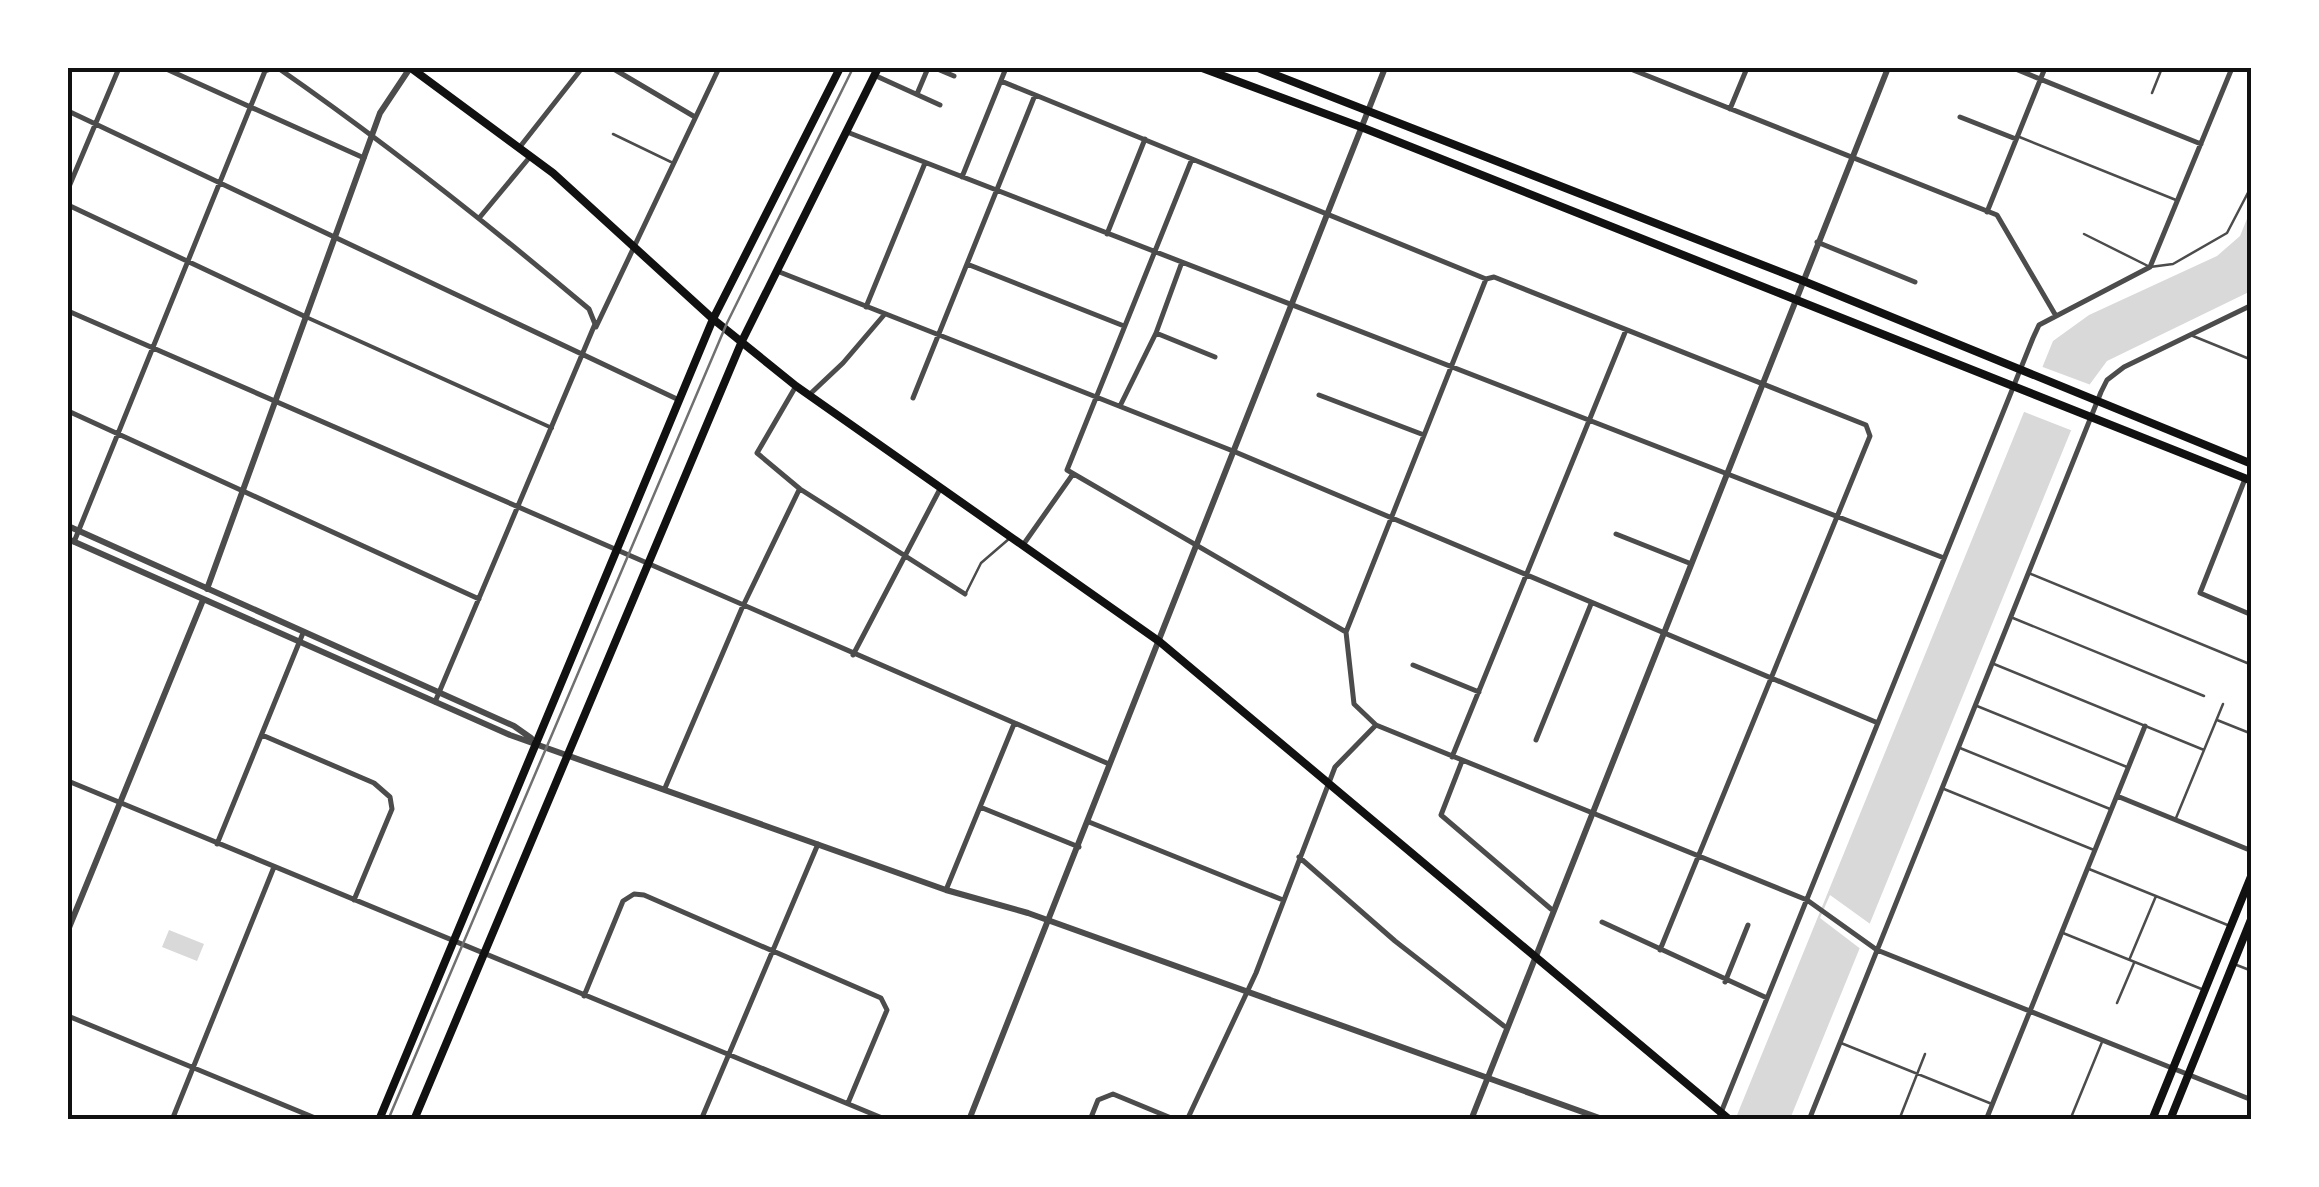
<svg xmlns="http://www.w3.org/2000/svg" width="2319" height="1187" font-family="'Asap Condensed',sans-serif">
	<rect width="100%" height="100%" fill="#fff"/>
	<!-- water -->
	<path fill="#d9d9d9" d="M 2251,209 L 2251,291 L 2107,361 L 2090,384 L 1790,1119 L 1735,1120 L 2053,341 L 2089,315 L 2217,256 L 2240,236 Z
		M 169,930 L 204,944 L 197,961 L 162,947 Z"/>
	<!-- pier -->
	<path fill="#fff" d="M 2040,366 L 2091,385 L 2073,431 L 2022,411 Z
		M 1830,895 L 1873,926 L 1862,950 L 1820,918 Z"/>
	<g fill="none" stroke-linecap="round" stroke-linejoin="round">
		<!-- service -->
		<path stroke="#4c4c4c" stroke-width="2.5" d="M 2152,93 L 2162,68
			M 613,134 L 671,162
			M 2017,136 L 2176,200
			M 2084,234 L 2150,267 L 2173,264 L 2227,233 L 2252,185
			M 2193,336 L 2252,360
			M 2031,574 L 2252,665
			M 966,593 L 981,563 L 1010,538
			M 2013,618 L 2204,696
			M 1994,664 L 2204,750
			M 1977,706 L 2127,767
			M 2217,720 L 2252,734
			M 1960,748 L 2110,809
			M 1944,789 L 2094,850
			M 2176,818 L 2223,704
			M 2089,869 L 2230,926
			M 2063,933 L 2204,990
			M 2130,958 L 2156,896
			M 2234,964 L 2252,971
			M 2117,1003 L 2134,963
			M 1841,1043 L 1992,1104
			M 1862,1119 L 1863,1120
			M 1899,1120 L 1925,1054
			M 2070,1120 L 2102,1042"/>
		<!-- pedestrian -->
		<path stroke="#4c4c4c" stroke-width="4" d="M 306,317 L 552,428"/>
		<!-- minor -->
		<path stroke="#4c4c4c" stroke-width="5" d="M 164,68 L 364,158
			M 278,68 C 386,143 488,224 589,309 L 595,324 L 435,702
			M 612,68 L 695,117
			M 935,68 L 954,76
			M 1628,68 L 1997,215 L 2056,316
			M 2013,68 L 2201,144
			M 874,75 L 940,105
			M 1001,81 L 1486,279 L 1494,277 L 1866,425 L 1870,436 L 1660,950
			M 917,94 L 928,68
			M 1730,109 L 1747,68
			M 68,111 L 679,400
			M 1960,117 L 2016,139
			M 847,132 L 1944,558
			M 519,148 L 582,68
			M 1192,159 L 1067,470 L 1346,632
			M 962,177 L 1006,68
			M 68,189 L 119,68
			M 68,205 L 306,317
			M 1987,212 L 2045,68
			M 480,217 L 529,158
			M 1107,234 L 1145,139
			M 1817,242 L 1915,282
			M 967,264 L 1124,326
			M 777,271 L 1233,451 L 1878,723
			M 866,307 L 925,163
			M 68,311 L 1109,764
			M 596,327 L 719,68
			M 1156,333 L 1215,357
			M 796,386 L 757,453 L 800,489 L 965,594
			M 809,395 L 843,363 L 884,315
			M 1319,395 L 1424,435
			M 913,398 L 1035,95
			M 1120,406 L 1156,333 L 1182,262
			M 68,411 L 479,599
			M 2245,479 L 2200,593 L 2252,615
			M 1616,534 L 1689,563
			M 74,542 L 265,71 L 274,68
			M 1023,545 L 1073,474
			M 853,655 L 940,489
			M 1413,665 L 1479,692
			M 1376,725 L 1807,900 L 1877,950 L 2252,1100
			M 262,735 L 374,783 L 390,797 L 392,809 L 354,900
			M 1536,740 L 1591,604
			M 1452,757 L 1626,330
			M 1462,761 L 1441,815 L 1551,909
			M 68,781 L 887,1120
			M 665,788 L 742,608 L 799,490
			M 2117,796 L 2252,851
			M 980,807 L 1079,847
			M 1089,822 L 1283,900
			M 217,844 L 303,633
			M 1299,857 L 1395,941 L 1504,1026
			M 946,890 L 1014,724
			M 1602,922 L 1767,998
			M 1725,982 L 1748,925
			M 584,996 L 623,901 L 634,894 L 644,895 L 881,998 L 887,1010 L 848,1103
			M 68,1016 L 320,1120
			M 172,1120 L 274,867
			M 701,1120 L 818,844
			M 1090,1120 L 1098,1100 L 1113,1094 L 1176,1120
			M 1187,1120 L 1256,973 L 1335,767 L 1376,725 L 1354,704 L 1346,632 L 1486,279
			M 1718,1120 L 2033,338 L 2039,325 L 2150,267 L 2232,68
			M 1809,1120 L 2101,392 L 2107,380 L 2124,367 L 2252,305
			M 1986,1120 L 2145,726"/>
		<!-- tertiary -->
		<path stroke="#4c4c4c" stroke-width="6" d="M 68,526 L 514,726 L 531,738
			M 68,539 L 510,735 L 946,890 L 1028,913 L 1605,1120
			M 207,589 L 380,113 L 410,68
			M 68,930 L 203,600
			M 969,1120 L 1385,68
			M 1471,1120 L 1888,68"/>
		<!-- secondary -->
		<path stroke="#111" stroke-width="8" d="M 411,68 L 553,173 L 713,319 L 796,386 L 1160,642 L 1730,1120
			M 1202,68 L 1361,127 L 2252,481
			M 1258,68 L 1801,280 L 2252,464
			M 379,1120 L 713,319 L 840,68
			M 414,1120 L 742,341 L 878,68
			M 2152,1120 L 2252,874
			M 2170,1120 L 2252,917"/>
		<!-- rail -->
		<path stroke="#707070" stroke-width="2.5" d="M 388,1120 L 727,323 L 853,68"/>
	</g>
	<!-- border -->
	<rect width="2319" height="1187" fill="none" stroke="#ffffff" stroke-width="140"/>
	<rect x="70" y="70" width="2179" height="1047" fill="none" stroke="#111" stroke-width="4"/>
</svg>
